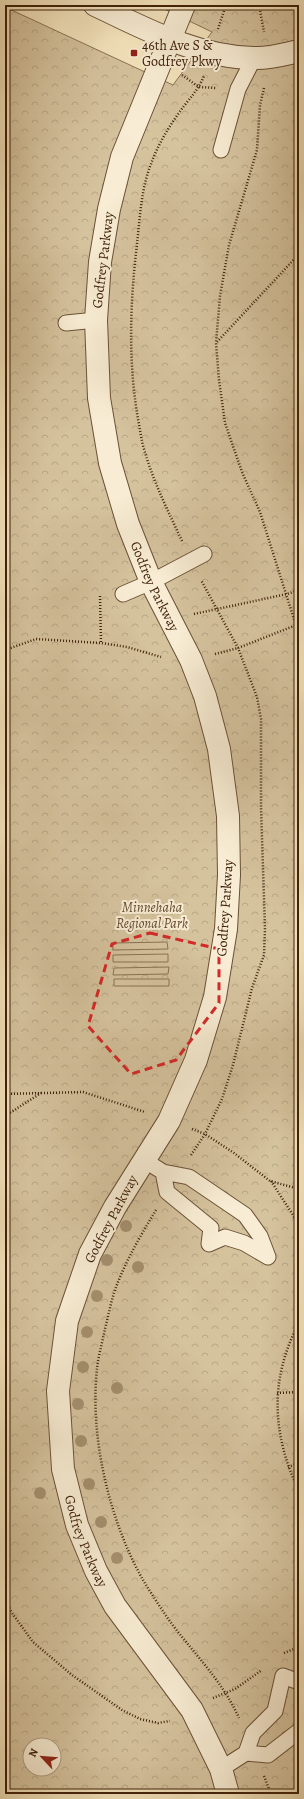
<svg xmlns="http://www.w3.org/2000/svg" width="304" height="1799" font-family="Alegreya,serif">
	<defs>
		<pattern id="park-crowns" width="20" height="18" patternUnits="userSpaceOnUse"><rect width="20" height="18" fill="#d5c39e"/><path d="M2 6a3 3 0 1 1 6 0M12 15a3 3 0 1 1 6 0" fill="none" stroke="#b8a787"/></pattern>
	</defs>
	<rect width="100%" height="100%" fill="#f4e4bd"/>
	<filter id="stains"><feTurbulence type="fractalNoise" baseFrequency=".005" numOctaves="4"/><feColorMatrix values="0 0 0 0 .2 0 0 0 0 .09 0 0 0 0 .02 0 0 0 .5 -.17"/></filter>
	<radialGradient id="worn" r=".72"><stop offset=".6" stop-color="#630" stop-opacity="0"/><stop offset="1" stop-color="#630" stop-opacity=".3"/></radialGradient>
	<!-- park -->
	<path fill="url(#park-crowns)" stroke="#8a7254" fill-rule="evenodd" d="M 156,5 L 299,5 L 299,1794 L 5,1794 L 5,7 L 173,85 L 212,32 ZM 30,1745 L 54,1745 L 54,1769 L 30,1769 Z"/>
	<!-- pitch -->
	<path fill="#d5c39e" stroke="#8a7254" d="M 167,942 L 168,949 L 113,950 L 113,943 Z
		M 168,954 L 168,962 L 113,962 L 113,955 Z
		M 169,967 L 168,974 L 113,975 L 114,968 Z
		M 114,979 L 169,979 L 169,986 L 114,986 Z"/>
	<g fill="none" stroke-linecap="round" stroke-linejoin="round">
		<defs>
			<path id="service" d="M 221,150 L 238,89 L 254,58
				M 66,323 L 96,320
				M 123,594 L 151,582 L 204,554
				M 144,1160 L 163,1172 L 189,1177 L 245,1215 L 260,1236 L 268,1257
				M 163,1172 L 167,1192 L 211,1228 L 209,1244 L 225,1237 L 244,1243 L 268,1257
				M 246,1753 L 268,1755 L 299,1731
				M 221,1769 L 246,1753 L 253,1733 L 275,1711 L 283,1676 L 299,1682"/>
			<g id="minor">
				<path d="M 95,5 C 146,29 196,57 254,58 C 268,59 285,54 299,51"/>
				<path id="s1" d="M 184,5 L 122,157 L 109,209 L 100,262 L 96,320 L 99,398 L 110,463 L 128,524 L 151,582 L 191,660 L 205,696 L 219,749 L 228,816 L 229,875 L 226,929 L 215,997 L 196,1060 L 169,1121 L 115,1207 L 90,1254 L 67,1321 L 58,1391 L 63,1469 L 77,1525 L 96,1571 L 115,1606 L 192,1710 L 221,1769 L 228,1794"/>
			</g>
		</defs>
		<!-- service casing -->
		<use href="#service" stroke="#6c5136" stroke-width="17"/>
		<!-- minor casing -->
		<use href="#minor" stroke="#6c5136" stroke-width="24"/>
		<!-- path -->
		<path stroke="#3f2009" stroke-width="2.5" stroke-dasharray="1 2" stroke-linecap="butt" d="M 259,5 L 264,32
			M 218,29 L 226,5
			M 182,75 L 199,87 L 216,88
			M 264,88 L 260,105 L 257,150 L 229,245 L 220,296 L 216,343 L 219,380 L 225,423 L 242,472 L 260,512 L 299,635
			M 217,342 L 299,254
			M 182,541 C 168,511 153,481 144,449 C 141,439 140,429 138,419 C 128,361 130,303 137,244 C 140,218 141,189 151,164 C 158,144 171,123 184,106 C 192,96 199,88 204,76
			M 100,596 L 101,643
			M 194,614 L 287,594 L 299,590
			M 5,650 L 36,639 L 101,643 L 127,647 L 161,657
			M 215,654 L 238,648 L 299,624
			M 299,883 L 299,885
			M 5,1094 L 83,1092 L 145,1112
			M 5,1116 L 41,1093
			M 192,1129 L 205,1134 L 234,1153 L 270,1181 L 299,1189
			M 191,1155 L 205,1134 L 222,1099 L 233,1065 L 252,988 L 264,955 L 265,929 L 261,808 L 261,719 L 257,697 L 238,648 L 201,580
			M 271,1181 L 293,1215 L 299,1228
			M 156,1210 C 142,1233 128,1257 118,1282 C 112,1296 109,1313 105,1329 C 103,1339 100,1350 98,1361 C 88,1431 108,1518 143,1580 C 151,1593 160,1607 169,1620 C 193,1653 222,1680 239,1718
			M 299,1323 C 269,1379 272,1435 299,1491
			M 277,1393 L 299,1392
			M 288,1467 L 299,1463
			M 5,1600 L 12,1613 L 33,1642 L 72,1675 L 122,1710 L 140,1719 L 158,1723 L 170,1721
			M 284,1653 L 299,1647
			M 213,1698 L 235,1689 L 262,1670
			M 264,1776 L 271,1794"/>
		<!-- service -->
		<use href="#service" stroke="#f8edd4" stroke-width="15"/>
		<!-- minor -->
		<use href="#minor" stroke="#f8edd4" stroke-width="22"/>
	</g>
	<!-- trees -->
	<g fill="#a58f6e">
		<circle cx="126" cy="1226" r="6"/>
		<circle cx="107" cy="1260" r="6"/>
		<circle cx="138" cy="1267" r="6"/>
		<circle cx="97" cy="1296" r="6"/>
		<circle cx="87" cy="1332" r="6"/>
		<circle cx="83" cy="1367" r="6"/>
		<circle cx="117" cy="1388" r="6"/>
		<circle cx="78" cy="1404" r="6"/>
		<circle cx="81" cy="1441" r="6"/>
		<circle cx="89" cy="1484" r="6"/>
		<circle cx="40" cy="1493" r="6"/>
		<circle cx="101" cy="1522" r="6"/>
		<circle cx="117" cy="1558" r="6"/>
	</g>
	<!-- marked area -->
	<path fill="none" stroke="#d62828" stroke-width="3" stroke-dasharray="8 5" stroke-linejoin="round" d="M 150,933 L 219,949 L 219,1003 L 176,1060 L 131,1074 L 88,1026 L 112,944 Z"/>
	<!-- markers -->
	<rect fill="#8f2418" stroke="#f8edd4" stroke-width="1.5" x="130" y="49" width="8" height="8" rx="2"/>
	<g text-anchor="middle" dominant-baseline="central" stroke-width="4" stroke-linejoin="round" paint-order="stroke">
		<!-- poi labels -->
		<g font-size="14" fill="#3f2009" stroke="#f8edd4" text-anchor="start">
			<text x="142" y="45">46th Ave S &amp;<tspan x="142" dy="16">Godfrey Pkwy</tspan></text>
		</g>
		<!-- street labels -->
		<g font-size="14" fill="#3f2009" stroke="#f8edd4">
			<text transform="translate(103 260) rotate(-83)">Godfrey Parkway</text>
			<text stroke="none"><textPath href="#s1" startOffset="605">Godfrey Parkway</textPath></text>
			<text transform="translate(225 908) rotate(-86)">Godfrey Parkway</text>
			<text transform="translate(111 1219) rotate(-62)">Godfrey Parkway</text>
			<text stroke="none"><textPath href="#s1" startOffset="1613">Godfrey Parkway</textPath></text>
		</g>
		<!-- park labels -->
		<g font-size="14" font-style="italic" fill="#64492e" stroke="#f8edd4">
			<text x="152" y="907">Minnehaha<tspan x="152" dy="16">Regional Park</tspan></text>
		</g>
	</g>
	<!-- margin -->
	<rect width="304" height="1799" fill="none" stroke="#f4e4bd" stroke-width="20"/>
	<rect x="6" y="6" width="292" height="1787" fill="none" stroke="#3f2009" stroke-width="2"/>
	<rect x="10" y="10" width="284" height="1779" fill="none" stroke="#3f2009"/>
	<!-- north arrow -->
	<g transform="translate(42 1757) rotate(296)"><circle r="19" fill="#f8edd4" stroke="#ae9b83"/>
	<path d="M0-3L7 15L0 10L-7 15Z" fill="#8f2418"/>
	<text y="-6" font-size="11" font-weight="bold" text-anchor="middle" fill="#3f2009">N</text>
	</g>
	<rect width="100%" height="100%" filter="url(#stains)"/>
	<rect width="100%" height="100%" fill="url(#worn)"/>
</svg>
